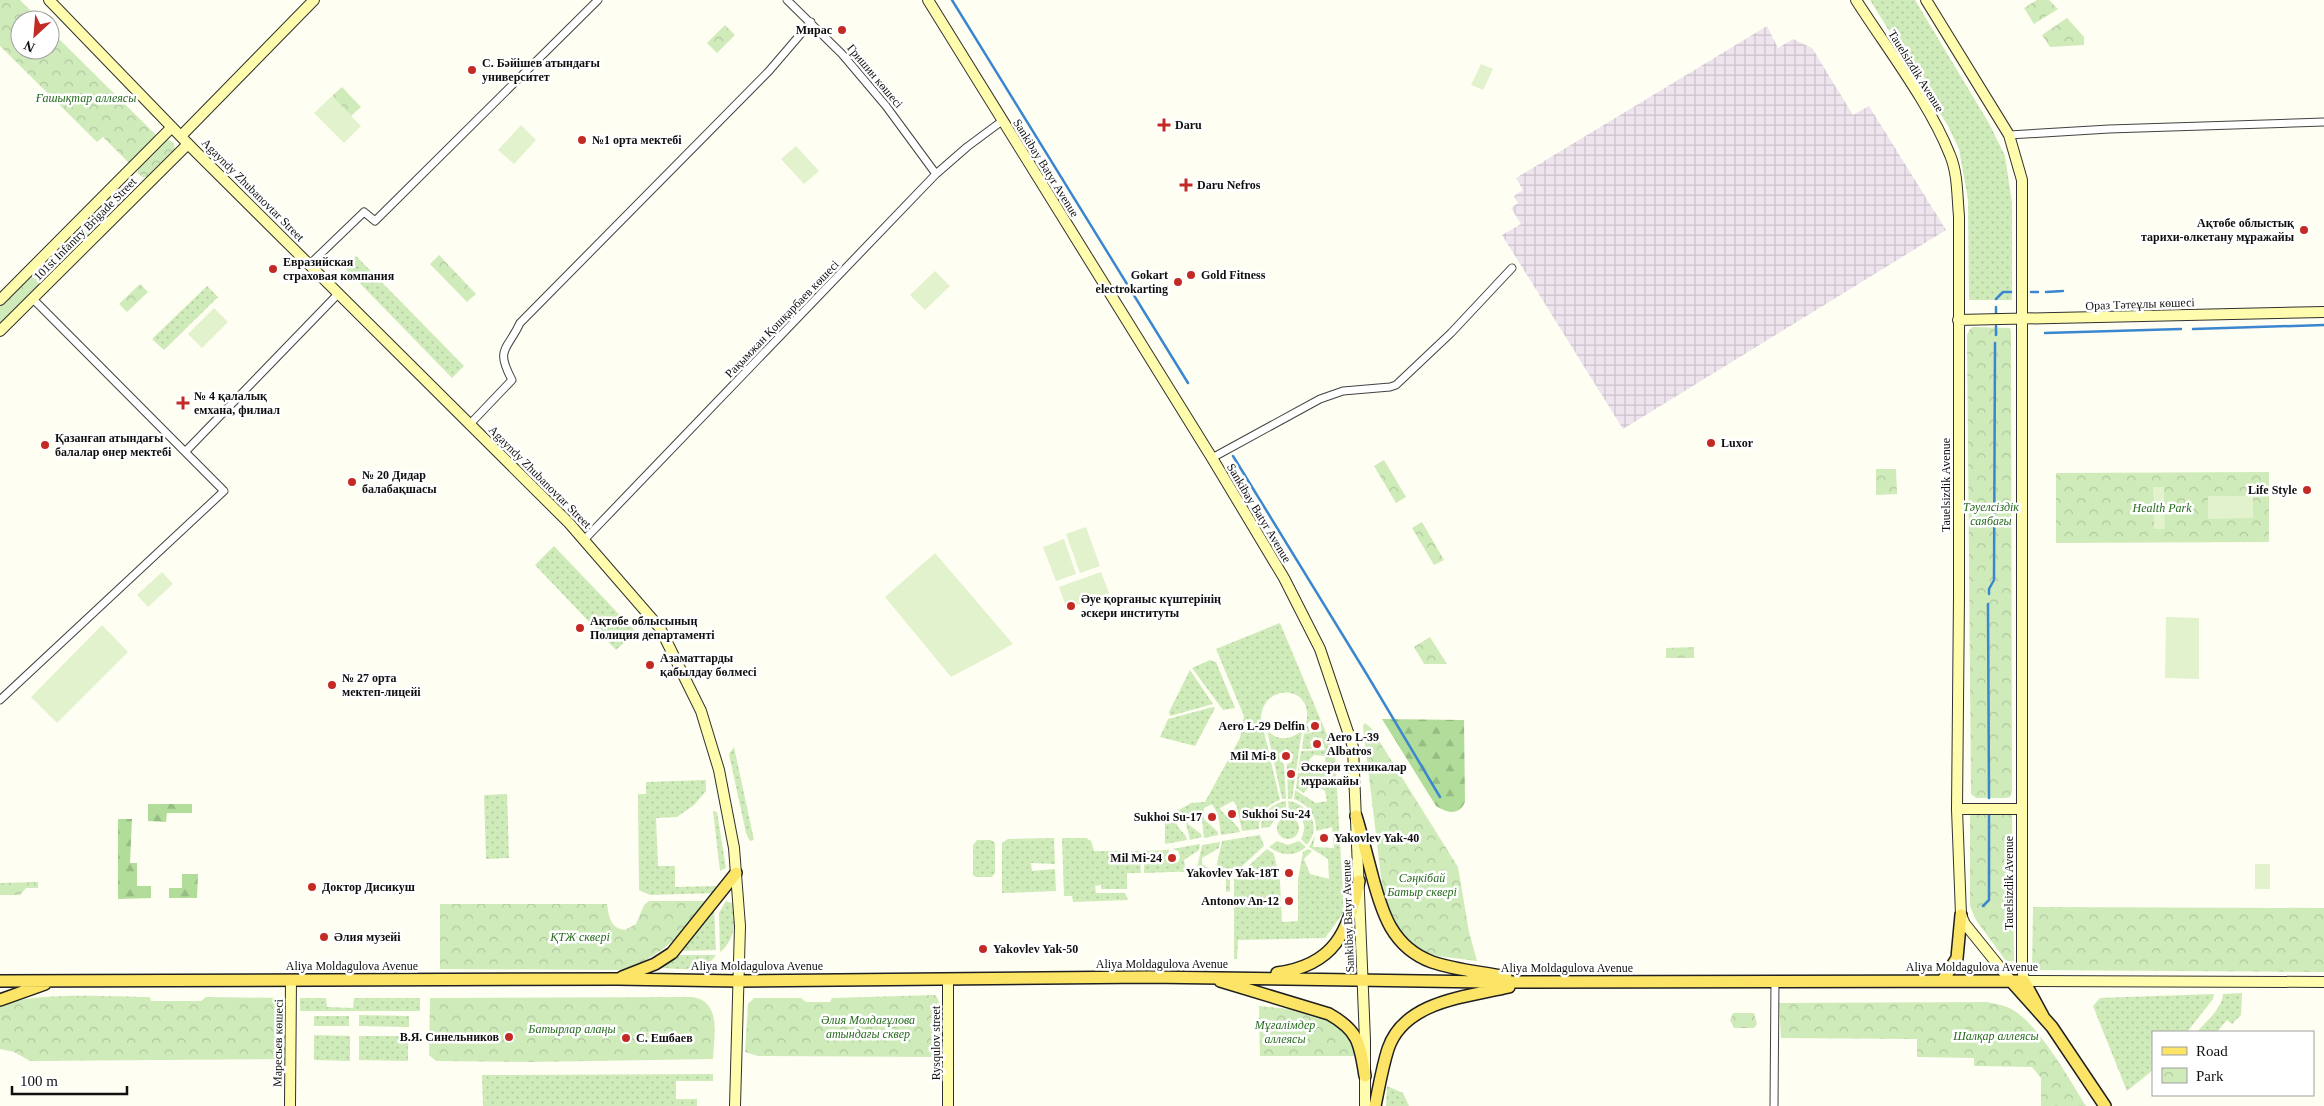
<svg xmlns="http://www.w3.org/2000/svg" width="2324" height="1106" font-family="Georgia,serif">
	<defs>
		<pattern id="industrial-grid" width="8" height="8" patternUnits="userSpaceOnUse" patternTransform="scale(1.25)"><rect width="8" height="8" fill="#eee4ee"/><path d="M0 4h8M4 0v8" fill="none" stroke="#cbc2cb"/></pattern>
		<pattern id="grass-dots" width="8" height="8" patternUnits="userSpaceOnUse" patternTransform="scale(1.25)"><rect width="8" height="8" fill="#cfebba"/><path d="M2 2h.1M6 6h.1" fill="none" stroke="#b1c89f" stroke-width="1.8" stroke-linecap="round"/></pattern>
		<pattern id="forest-firs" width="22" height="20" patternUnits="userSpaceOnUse" patternTransform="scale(1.25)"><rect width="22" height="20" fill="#b1dc99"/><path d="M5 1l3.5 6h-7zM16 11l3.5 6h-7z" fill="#97bc83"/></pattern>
		<pattern id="park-crowns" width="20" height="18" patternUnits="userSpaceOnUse" patternTransform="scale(1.25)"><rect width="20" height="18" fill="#cfebba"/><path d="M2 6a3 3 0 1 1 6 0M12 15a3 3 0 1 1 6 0" fill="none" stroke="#b1c89f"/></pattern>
	</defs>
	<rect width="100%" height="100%" fill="#fffef2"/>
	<!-- industrial -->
	<path fill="url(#industrial-grid)" d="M 1767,26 L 1778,48 L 1793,39 L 1812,48 L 1853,115 L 1869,106 L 1946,230 L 1623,429 L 1502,235 L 1521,224 L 1511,208 L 1518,203 L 1514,196 L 1523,190 L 1516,178 Z"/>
	<!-- grass -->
	<path fill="url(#grass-dots)" d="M 1870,0 L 1915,0 L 1990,125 L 2005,156 L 2012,203 L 2012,300 L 1969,300 L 1968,200 L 1959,149 L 1948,126 Z
		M 356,256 L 464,366 L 452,378 L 344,267 Z
		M 207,286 L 218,297 L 164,350 L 152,339 Z
		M 554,546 L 636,632 L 616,650 L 535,565 Z
		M 1280,623 L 1335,754 L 1344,912 L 1325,938 L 1238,940 L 1237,959 L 1234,959 L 1234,879 L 1267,849 L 1274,854 L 1280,881 L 1282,922 L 1298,921 L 1298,880 L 1303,852 L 1308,849 L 1312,851 L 1304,859 L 1310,874 L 1329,879 L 1328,859 L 1309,847 L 1315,836 L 1313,847 L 1334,848 L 1332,827 L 1316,831 C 1317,816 1308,804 1294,799 L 1295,790 L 1316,803 L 1327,801 L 1325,791 L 1311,783 L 1304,793 L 1296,788 L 1298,773 L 1326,771 L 1325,756 L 1314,755 L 1309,760 L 1311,770 L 1298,771 L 1301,751 L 1325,750 L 1322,738 L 1314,737 L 1310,742 L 1312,749 L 1302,749 L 1304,734 L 1321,731 L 1321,721 L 1311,720 L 1307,724 L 1310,732 L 1304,733 C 1305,726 1308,719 1307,712 C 1304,683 1261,687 1261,719 L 1280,800 C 1267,804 1258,815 1259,829 L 1242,831 L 1237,807 L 1233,801 L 1220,808 C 1225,818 1237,822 1240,832 L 1221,835 L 1218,814 L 1212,804 L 1204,808 L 1204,819 L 1218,832 L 1218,835 L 1204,838 L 1202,819 L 1197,814 L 1190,817 L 1188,824 L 1201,834 L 1202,837 L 1190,840 L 1186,823 L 1182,819 L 1176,822 C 1178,831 1186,832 1187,840 L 1165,844 L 1165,818 L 1191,803 L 1205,802 L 1240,738 L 1244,716 L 1216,649 Z
		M 1210,660 L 1216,662 L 1235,708 L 1223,710 L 1192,668 Z
		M 1190,670 L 1213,704 L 1170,716 L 1169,712 Z
		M 1213,707 L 1215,708 L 1195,746 L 1160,737 L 1168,719 Z
		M 1267,730 C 1277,742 1292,740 1302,730 L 1292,799 L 1288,799 L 1287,764 L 1292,762 L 1293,754 L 1286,749 L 1279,754 L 1280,761 L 1284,764 L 1286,799 L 1282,799 Z
		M 734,747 L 754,840 L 750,841 L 746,833 L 729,754 Z
		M 706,780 L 706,791 L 694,805 L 677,817 L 656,818 L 658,866 L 675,866 L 675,887 L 718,886 L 718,893 L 650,895 L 639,890 L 638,794 L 646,794 L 646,782 Z
		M 507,794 L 509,858 L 486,859 L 484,795 Z
		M 1286,801 L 1286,810 L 1277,814 L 1270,827 L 1261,828 C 1261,814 1272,803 1286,801 Z
		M 1288,801 C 1310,804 1322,827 1307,845 L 1301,839 C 1308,826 1303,813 1289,810 Z
		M 713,811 L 717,812 L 726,868 L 720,871 Z
		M1277 828a11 11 0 1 1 22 0a11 11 0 1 1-22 0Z
		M 1260,835 L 1264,846 L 1230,877 L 1230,891 L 1226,892 L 1226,868 L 1216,868 L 1222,841 Z
		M 1054,838 L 1055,864 L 1031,863 L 1032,871 L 1055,869 L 1056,891 L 1002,893 L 1002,843 L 1008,839 Z
		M 1062,838 L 1086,838 L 1091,841 L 1094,851 L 1140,851 L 1141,873 L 1127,873 L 1127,889 L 1101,889 L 1101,885 L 1095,886 L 1096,893 L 1125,893 L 1128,900 L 1073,902 L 1072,896 L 1064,896 Z
		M 977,840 L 991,840 L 995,843 L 995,873 L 992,877 L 976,877 L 973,875 L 973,845 Z
		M 1277,841 L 1288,845 L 1299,841 L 1306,847 C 1294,857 1281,856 1269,847 Z
		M 1220,842 L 1219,848 L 1202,858 L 1202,864 L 1208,868 L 1201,868 L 1200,871 L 1144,873 L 1144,851 L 1170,850 L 1165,857 L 1167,862 L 1173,864 L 1178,862 L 1180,857 L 1178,851 L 1172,849 L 1200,844 L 1199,850 L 1184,860 L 1186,872 L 1197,868 L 1202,845 Z
		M 726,901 L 732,903 C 738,917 734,943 720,952 L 719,913 Z
		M 714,908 L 716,950 L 682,951 Z
		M 678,955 L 716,955 C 703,975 679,968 658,968 Z
		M 2242,993 L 2241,1015 L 2232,1024 L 2227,1020 L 2217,1032 L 2197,1032 C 2206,1021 2222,1009 2223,994 Z
		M 2214,994 L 2213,999 L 2187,1032 L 2153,1032 L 2153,1070 L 2127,1091 L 2093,1006 L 2100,998 Z
		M 300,998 L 326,998 L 327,1007 L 353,1008 L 354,998 L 420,998 L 420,1011 L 300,1011 Z
		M 359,1015 L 409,1016 L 409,1027 L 359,1026 Z
		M 314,1016 L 349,1016 L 349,1026 L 314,1026 Z
		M 314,1035 L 350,1036 L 350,1061 L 314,1060 Z
		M 359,1036 L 408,1036 L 408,1061 L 359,1060 Z
		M 713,1074 L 713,1081 L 676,1081 L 676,1099 L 697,1099 L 697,1106 L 483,1106 L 482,1075 Z
		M 1387,1086 L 1403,1093 L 1409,1106 L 1386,1106 Z"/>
	<!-- forest -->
	<path fill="url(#forest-firs)" d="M 1382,719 L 1464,720 L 1465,802 C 1459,816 1447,813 1436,806 Z
		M 148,804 L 192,804 L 192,813 L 167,813 L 166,822 L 148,821 Z
		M 118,819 L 132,819 L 130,863 L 137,863 L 137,886 L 151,886 L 151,898 L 118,899 Z
		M 182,874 L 198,874 L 197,898 L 169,898 L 169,888 L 182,888 Z"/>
	<!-- park -->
	<path fill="url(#park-crowns)" d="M 0,0 L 20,0 L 40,20 L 20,20 L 20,50 L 50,50 L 50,30 L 156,135 L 129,163 L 103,137 L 97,142 L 0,46 Z
		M 2037,0 L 2049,0 L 2058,9 L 2034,24 L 2024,8 Z
		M 2067,18 L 2084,37 L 2084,45 L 2050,47 L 2042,35 Z
		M 725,25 L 735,35 L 717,53 L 707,43 Z
		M 342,87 L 361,107 L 351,116 L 332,96 Z
		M 169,140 L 174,143 L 175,152 L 148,178 L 142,177 L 138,173 L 138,167 L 164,141 Z
		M 121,186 L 129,192 L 128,198 L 0,326 L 0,305 L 117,188 Z
		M 439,255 L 476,294 L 467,302 L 430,264 Z
		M 140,284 L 148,292 L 127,312 L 119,304 Z
		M 1973,327 L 2010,328 L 2011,332 L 2012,792 L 2010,797 L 2006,798 L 1976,798 L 1971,794 L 1967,335 L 1970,329 Z
		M 1384,460 L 1406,497 L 1396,503 L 1374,466 Z
		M 1876,469 L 1896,469 L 1897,494 L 1876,495 Z
		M 2269,472 L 2269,542 L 2056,543 L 2056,473 Z
		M 1422,522 L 1444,560 L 1434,565 L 1412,528 Z
		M 1430,637 L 1447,664 L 1424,664 L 1414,647 Z
		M 1694,647 L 1694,658 L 1666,658 L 1666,648 Z
		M 1365,723 L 1371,728 L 1458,867 L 1469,932 L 1477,961 L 1437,956 L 1421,951 L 1394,924 L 1383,893 L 1365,743 L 1363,726 Z
		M 1970,812 L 2012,813 L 2014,961 L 2006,961 L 1976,920 L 1970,906 Z
		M 38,882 L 38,888 L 26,888 L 20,895 L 0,895 L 0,883 Z
		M 649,901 L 705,901 C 681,937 666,951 626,970 L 440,969 L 440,904 L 607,904 C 609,917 610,928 625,930 L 636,924 L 644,905 Z
		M 2033,907 L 2324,908 L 2324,972 L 2032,970 Z
		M 935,995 C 945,1004 941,1043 941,1057 L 758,1056 L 745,1052 L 748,1004 L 754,998 L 801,998 L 806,1002 L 830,1002 L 832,998 Z
		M 150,997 L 151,1001 L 201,1001 L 206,997 L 283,998 L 286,1004 L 285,1059 L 30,1061 L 14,1052 L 0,1049 L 0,1006 C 34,991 111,997 150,997 Z
		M 692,997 C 722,1001 714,1036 713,1059 L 527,1062 L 436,1061 L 429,1055 L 430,998 Z
		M 1987,1002 C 1996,1004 2005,1005 2013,1010 C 2039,1025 2070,1080 2086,1106 L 2041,1106 L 2041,1078 L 2032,1067 L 1974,1066 L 1974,1058 L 1917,1057 L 1917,1039 L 1781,1038 L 1779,1003 Z
		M 1259,1006 C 1297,1010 1346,1011 1356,1056 L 1260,1056 Z
		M 1733,1013 L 1754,1013 L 1757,1024 L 1754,1028 L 1734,1028 L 1730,1020 Z"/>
	<!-- pitch -->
	<path fill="#e1f2cc" d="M 1481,64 L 1493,69 L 1483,90 L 1471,85 Z
		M 332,96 L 361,126 L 344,143 L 314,113 Z
		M 521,125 L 536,140 L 514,164 L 498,150 Z
		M 796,146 L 819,171 L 804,184 L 781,159 Z
		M 935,271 L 950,286 L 925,310 L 910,295 Z
		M 214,308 L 228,322 L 202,348 L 188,334 Z
		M 2153,487 L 2164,487 L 2165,529 L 2154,529 Z
		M 2208,496 L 2253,496 L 2253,518 L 2208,519 Z
		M 1086,527 L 1100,566 L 1080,573 L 1066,534 Z
		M 1064,539 L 1076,574 L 1056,581 L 1043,547 Z
		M 935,553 L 1013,644 L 951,677 L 885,597 Z
		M 162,572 L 173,584 L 148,607 L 137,595 Z
		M 1101,572 L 1109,593 L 1067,609 L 1059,587 Z
		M 2166,617 L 2199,618 L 2199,679 L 2165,678 Z
		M 102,625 L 128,652 L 57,723 L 31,697 Z
		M 2255,864 L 2270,864 L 2270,889 L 2255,889 Z"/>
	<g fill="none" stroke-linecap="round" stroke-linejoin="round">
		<!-- stream -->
		<path stroke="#3a87d0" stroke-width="2.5" d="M 952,0 L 1188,383
			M 2031,292 L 2038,292
			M 2046,292 L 2063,291
			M 1996,299 L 2003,292 L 2011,292
			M 1996,313 L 1996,307
			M 2193,329 L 2324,325
			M 2045,333 L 2181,329
			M 1996,335 L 1996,326
			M 1233,456 L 1366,673 L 1440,797
			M 1989,594 L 1989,589 L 1994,580 L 1995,343
			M 1988,604 L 1989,798
			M 1983,906 L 1989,900 L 1989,812"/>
		<defs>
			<path id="street" d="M 787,0 L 842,54 L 886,106 L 936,174
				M 2009,135 L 2109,129 L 2324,122
				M 310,264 L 364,212 L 375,221 L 598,0
				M 470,424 L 512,380 C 495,348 507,351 520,323 L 769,71 L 811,22
				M 186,451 L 339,293
				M 1212,458 L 1320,399 L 1343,391 L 1390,387 L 1396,385 L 1451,333 L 1512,268
				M 585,539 L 936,174 L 967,147 L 1002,121
				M 0,700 L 224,491 L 33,299
				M 1774,1106 L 1775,980"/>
			<path id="secondary" d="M 49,0 L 193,149 L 569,523 L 660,628 L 701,711 L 719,770 L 734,848 L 740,926 L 735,1106
				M 928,0 L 1212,458 L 1284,578 L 1320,649 L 1353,747 L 1365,1040 L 1365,1106
				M 1856,0 C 1886,47 1930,104 1950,155 C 1958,174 1957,196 1959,216 L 1959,596 L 1957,809 L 1961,915 L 1965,924 L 2011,981
				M 1926,0 L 2009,135 L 2022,180 L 2022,966 L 2024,981 L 2324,982
				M 181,136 L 314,0
				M 0,300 L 172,127
				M 1958,320 L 2324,312
				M 0,331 L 188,144
				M 1957,809 L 2021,809
				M 948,980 L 948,1106
				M 290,1106 L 291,980"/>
			<path id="primary" d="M 1356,816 C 1362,836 1367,856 1372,875 C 1382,913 1392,947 1432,962 C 1455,970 1482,972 1506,977
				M 1277,973 C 1335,965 1348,932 1359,881
				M 622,977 L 655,964 L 672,953 L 736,873
				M 1943,980 L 1957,958 L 1961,915
				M 0,981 L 617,979 L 738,981 L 1149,977 L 1488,982 L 2024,981 L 2043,1016
				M 1220,981 L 1329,1014 C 1359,1031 1360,1044 1365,1076
				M 2011,981 L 2052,1027 L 2105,1106
				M 0,1000 L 45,984
				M 1375,1106 C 1379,1087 1382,1068 1388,1049 C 1404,1001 1466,997 1509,987"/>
		</defs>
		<!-- street casing -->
		<use href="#street" stroke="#424242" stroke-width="9"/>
		<!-- secondary casing -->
		<use href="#secondary" stroke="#313131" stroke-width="12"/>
		<!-- primary casing -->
		<use href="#primary" stroke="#202020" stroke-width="14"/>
		<!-- street -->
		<use href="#street" stroke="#fff" stroke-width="7"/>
		<!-- secondary -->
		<use href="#secondary" stroke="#fffdad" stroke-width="10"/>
		<!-- primary -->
		<use href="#primary" stroke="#fbe466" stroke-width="11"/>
	</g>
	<!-- markers -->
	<g fill="#c32a23" stroke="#fff" stroke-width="2">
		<circle cx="842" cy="30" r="5"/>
		<circle cx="472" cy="70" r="5"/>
		<path d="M1161.5 117.5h5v5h5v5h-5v5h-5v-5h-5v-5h5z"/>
		<circle cx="582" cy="140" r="5"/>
		<path d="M1183.5 177.5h5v5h5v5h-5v5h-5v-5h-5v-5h5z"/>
		<circle cx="2304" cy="230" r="5"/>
		<circle cx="273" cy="269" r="5"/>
		<circle cx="1191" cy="275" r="5"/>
		<circle cx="1178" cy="282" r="5"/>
		<path d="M180.5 395.5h5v5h5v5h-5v5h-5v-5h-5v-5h5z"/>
		<circle cx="1711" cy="443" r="5"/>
		<circle cx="45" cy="445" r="5"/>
		<circle cx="352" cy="482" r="5"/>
		<circle cx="2307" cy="490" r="5"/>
		<circle cx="1071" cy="606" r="5"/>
		<circle cx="580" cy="628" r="5"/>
		<circle cx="650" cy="665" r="5"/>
		<circle cx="332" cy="685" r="5"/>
		<circle cx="1315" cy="726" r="5"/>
		<circle cx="1317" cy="744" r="5"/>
		<circle cx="1286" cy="756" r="5"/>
		<circle cx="1291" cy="774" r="5"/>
		<circle cx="1232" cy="814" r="5"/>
		<circle cx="1212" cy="817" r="5"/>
		<circle cx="1324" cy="838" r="5"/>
		<circle cx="1172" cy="858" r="5"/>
		<circle cx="1289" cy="873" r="5"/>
		<circle cx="312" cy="887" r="5"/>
		<circle cx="1289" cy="901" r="5"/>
		<circle cx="324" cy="937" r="5"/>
		<circle cx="983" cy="949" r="5"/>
		<circle cx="509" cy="1037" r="5"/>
		<circle cx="626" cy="1038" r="5"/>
	</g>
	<g text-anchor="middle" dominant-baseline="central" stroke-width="5" stroke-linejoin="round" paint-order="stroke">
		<!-- poi labels -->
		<g font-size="12" font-weight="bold" fill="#0f0f0f" stroke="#fff" text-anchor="start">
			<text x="832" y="30" text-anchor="end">Мирас</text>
			<text x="482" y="63">С. Бәйішев атындағы<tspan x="482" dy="14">университет</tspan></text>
			<text x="1175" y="125">Daru</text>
			<text x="592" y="140">№1 орта мектебі</text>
			<text x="1197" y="185">Daru Nefros</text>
			<text x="2294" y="223" text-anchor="end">Ақтөбе облыстық<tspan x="2294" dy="14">тарихи-өлкетану мұражайы</tspan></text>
			<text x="283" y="262">Евразийская<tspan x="283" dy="14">страховая компания</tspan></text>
			<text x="1168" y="275" text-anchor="end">Gokart<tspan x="1168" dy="14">electrokarting</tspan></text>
			<text x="1201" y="275">Gold Fitness</text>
			<text x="194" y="396">№ 4 қалалық<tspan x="194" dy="14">емхана, филиал</tspan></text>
			<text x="55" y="438">Қазанғап атындағы<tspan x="55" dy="14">балалар өнер мектебі</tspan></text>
			<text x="1721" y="443">Luxor</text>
			<text x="362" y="475">№ 20 Дидар<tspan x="362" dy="14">балабақшасы</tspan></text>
			<text x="2297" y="490" text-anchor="end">Life Style</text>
			<text x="1081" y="599">Әуе қорғаныс күштерінің<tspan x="1081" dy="14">әскери институты</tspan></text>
			<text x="590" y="621">Ақтөбе облысының<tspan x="590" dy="14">Полиция департаменті</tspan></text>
			<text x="660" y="658">Азаматтарды<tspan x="660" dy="14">қабылдау бөлмесі</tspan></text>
			<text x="342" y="678">№ 27 орта<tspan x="342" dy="14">мектеп-лицейі</tspan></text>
			<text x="1305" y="726" text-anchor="end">Aero L-29 Delfin</text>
			<text x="1327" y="737">Aero L-39<tspan x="1327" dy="14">Albatros</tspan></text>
			<text x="1276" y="756" text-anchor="end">Mil Mi-8</text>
			<text x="1301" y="767">Әскери техникалар<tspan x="1301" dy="14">мұражайы</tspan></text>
			<text x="1242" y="814">Sukhoi Su-24</text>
			<text x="1202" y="817" text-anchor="end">Sukhoi Su-17</text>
			<text x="1334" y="838">Yakovlev Yak-40</text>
			<text x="1162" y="858" text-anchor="end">Mil Mi-24</text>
			<text x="1279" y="873" text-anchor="end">Yakovlev Yak-18T</text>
			<text x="322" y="887">Доктор Дисикуш</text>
			<text x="1279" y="901" text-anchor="end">Antonov An-12</text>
			<text x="334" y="937">Әлия музейі</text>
			<text x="993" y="949">Yakovlev Yak-50</text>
			<text x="499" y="1037" text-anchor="end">В.Я. Синельников</text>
			<text x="636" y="1038">С. Ешбаев</text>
		</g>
		<!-- street labels -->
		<g font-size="12" fill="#0f0f0f" stroke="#fff">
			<text transform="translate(1916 71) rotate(58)">Tauelsizdik Avenue</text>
			<text transform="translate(875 76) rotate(50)">Гришин көшесі</text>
			<text transform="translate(1046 168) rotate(58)">Sankibay Batyr Avenue</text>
			<text transform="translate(253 190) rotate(45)">Agayndy Zhubanovtar Street</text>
			<text transform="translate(85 229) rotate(-45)">101st Infantry Brigade Street</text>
			<text transform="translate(2140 304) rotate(-2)">Ораз Тәтеұлы көшесі</text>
			<text transform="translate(782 319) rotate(-46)">Рақымжан Қошқарбаев көшесі</text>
			<text transform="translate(540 477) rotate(45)">Agayndy Zhubanovtar Street</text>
			<text transform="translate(1946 485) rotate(-90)">Tauelsizdik Avenue</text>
			<text transform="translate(1259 513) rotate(59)">Sankibay Batyr Avenue</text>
			<text transform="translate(2009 883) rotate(-90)">Tauelsizdik Avenue</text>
			<text transform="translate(1348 916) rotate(-92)">Sankibay Batyr Avenue</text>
			<text x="1162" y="964">Aliya Moldagulova Avenue</text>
			<text x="352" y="966">Aliya Moldagulova Avenue</text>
			<text x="757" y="966">Aliya Moldagulova Avenue</text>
			<text x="1972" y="967">Aliya Moldagulova Avenue</text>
			<text x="1567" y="968">Aliya Moldagulova Avenue</text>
			<text transform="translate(278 1043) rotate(-89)">Маресьев көшесі</text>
			<text transform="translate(936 1043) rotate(-90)">Rysqulov street</text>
		</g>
		<!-- park labels -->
		<g font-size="12" font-style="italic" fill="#266a1d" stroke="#fff">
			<text x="86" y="98">Ғашықтар аллеясы</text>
			<text x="1991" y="507">Тәуелсіздік<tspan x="1991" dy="14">саябағы</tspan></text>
			<text x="2162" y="508">Health Park</text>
			<text x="1422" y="878">Сәңкібай<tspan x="1422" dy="14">Батыр сквері</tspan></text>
			<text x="580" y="937">ҚТЖ сквері</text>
			<text x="868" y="1020">Әлия Молдағұлова<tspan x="868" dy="14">атындағы сквер</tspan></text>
			<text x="1285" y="1025">Мұғалімдер<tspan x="1285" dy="14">аллеясы</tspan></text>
			<text x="572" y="1029">Батырлар алаңы</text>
			<text x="1996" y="1036">Шалқар аллеясы</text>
		</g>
	</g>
	<!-- legend -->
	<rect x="2152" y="1031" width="162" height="65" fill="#ffffff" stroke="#9f9f9f"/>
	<rect x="2162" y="1047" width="25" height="8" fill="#fbe466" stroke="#9f9f9f"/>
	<text x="2196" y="1056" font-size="15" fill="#0f0f0f">Road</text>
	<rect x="2162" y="1068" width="25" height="15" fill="url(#park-crowns)" stroke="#9f9f9f"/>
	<text x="2196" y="1081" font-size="15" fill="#0f0f0f">Park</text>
	<!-- north arrow -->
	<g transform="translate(35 35) rotate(206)"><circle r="24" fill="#ffffff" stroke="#9f9f9f"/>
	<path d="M0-4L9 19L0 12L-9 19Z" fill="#c32a23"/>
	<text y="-8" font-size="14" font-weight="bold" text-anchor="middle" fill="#0f0f0f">N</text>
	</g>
	<!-- scale -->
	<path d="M12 1086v8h115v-8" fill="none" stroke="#0f0f0f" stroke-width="2.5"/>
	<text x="20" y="1086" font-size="15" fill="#0f0f0f" stroke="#ffffff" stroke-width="4" paint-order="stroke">100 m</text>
</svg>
